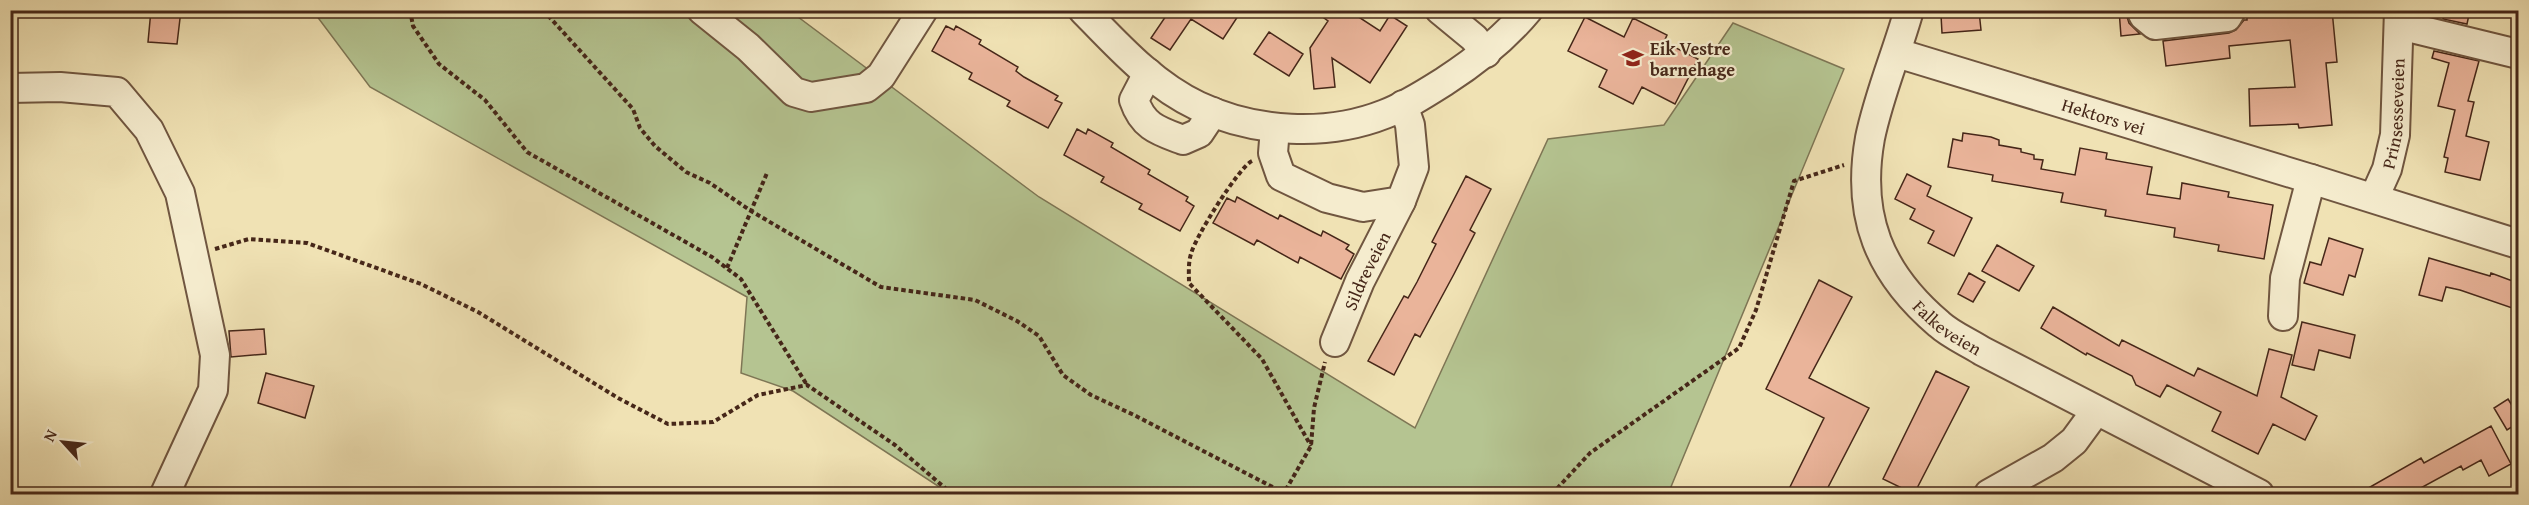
<svg xmlns="http://www.w3.org/2000/svg" width="2529" height="505" font-family="'Gentium Book Plus',serif">
	<rect width="100%" height="100%" fill="#f0e2b4"/>
	<filter id="stains"><feTurbulence type="fractalNoise" baseFrequency=".00333" numOctaves="4"/><feColorMatrix values="0 0 0 0 .2 0 0 0 0 .09 0 0 0 0 .02 0 0 0 .5 -.17"/></filter>
	<radialGradient id="worn" r=".72"><stop offset=".6" stop-color="#630" stop-opacity="0"/><stop offset="1" stop-color="#630" stop-opacity=".3"/></radialGradient>
	<!-- green -->
	<path fill="#b5c491" stroke="#7e7655" stroke-width="1.5" d="M 313,11 L 790,11 L 1039,197 L 1415,428 L 1548,139 L 1664,125 L 1733,23 L 1844,69 L 1668,494 L 950,494 L 793,391 L 741,373 L 747,297 L 370,87 Z"/>
	<!-- building -->
	<path fill="#eab49a" stroke="#462719" stroke-width="1.5" d="M 151,10 L 181,10 L 177,44 L 148,42 Z
		M 1170,10 L 1242,10 L 1223,39 L 1191,19 L 1170,50 L 1151,38 Z
		M 1313,10 L 1348,10 L 1380,31 L 1390,15 L 1407,26 L 1370,83 L 1332,58 L 1335,87 L 1314,89 L 1310,48 L 1328,21 Z
		M 2119,10 L 2125,10 L 2129,23 L 2140,34 L 2121,36 Z
		M 2247,10 L 2332,10 L 2337,62 L 2326,63 L 2332,125 L 2299,128 L 2298,124 L 2250,126 L 2249,89 L 2295,87 L 2290,40 L 2229,46 L 2230,58 L 2166,66 L 2163,41 L 2229,33 L 2236,30 L 2244,20 L 2247,20 Z
		M 2445,10 L 2470,10 L 2467,24 L 2443,19 Z
		M 1979,11 L 1981,30 L 1942,33 L 1941,15 Z
		M 1585,17 L 1624,37 L 1633,18 L 1667,35 L 1664,42 L 1698,59 L 1675,104 L 1642,87 L 1633,104 L 1599,87 L 1607,70 L 1568,51 Z
		M 946,26 L 954,30 L 956,26 L 981,40 L 979,44 L 1018,67 L 1016,71 L 1024,77 L 1058,96 L 1055,100 L 1062,103 L 1048,128 L 1007,106 L 1010,101 L 969,79 L 972,73 L 932,51 Z
		M 1269,32 L 1303,54 L 1289,76 L 1254,54 Z
		M 2434,51 L 2479,61 L 2468,101 L 2474,102 L 2466,136 L 2489,142 L 2480,180 L 2445,172 L 2448,158 L 2444,157 L 2455,110 L 2438,106 L 2449,63 L 2432,58 Z
		M 1077,129 L 1086,134 L 1088,129 L 1113,143 L 1111,147 L 1150,170 L 1148,174 L 1188,197 L 1186,201 L 1194,206 L 1180,231 L 1139,209 L 1142,204 L 1101,182 L 1104,177 L 1064,155 Z
		M 1963,133 L 1991,137 L 1999,140 L 1999,145 L 2021,149 L 2021,152 L 2034,155 L 2034,159 L 2043,160 L 2041,169 L 2075,175 L 2080,148 L 2107,153 L 2106,159 L 2152,167 L 2147,194 L 2180,199 L 2182,183 L 2229,192 L 2228,197 L 2273,205 L 2264,259 L 2218,251 L 2219,245 L 2174,237 L 2175,228 L 2105,216 L 2106,210 L 2061,202 L 2063,193 L 1992,181 L 1993,175 L 1948,167 L 1953,139 L 1962,141 Z
		M 1907,174 L 1931,186 L 1927,196 L 1972,218 L 1954,256 L 1928,243 L 1934,231 L 1910,219 L 1915,209 L 1895,199 Z
		M 1466,176 L 1491,189 L 1470,230 L 1475,233 L 1454,274 L 1420,337 L 1415,334 L 1394,375 L 1368,361 L 1404,296 L 1408,298 L 1417,282 L 1436,244 L 1432,242 Z
		M 1237,197 L 1278,219 L 1280,215 L 1313,232 L 1321,236 L 1323,231 L 1349,245 L 1346,249 L 1354,254 L 1341,279 L 1300,257 L 1298,263 L 1257,240 L 1254,245 L 1213,223 L 1227,198 L 1235,202 Z
		M 2329,238 L 2363,249 L 2355,277 L 2349,275 L 2343,295 L 2304,283 L 2310,262 L 2321,265 Z
		M 1997,245 L 2034,266 L 2019,291 L 1982,271 Z
		M 2429,258 L 2490,276 L 2491,273 L 2518,283 L 2518,310 L 2460,290 L 2446,287 L 2442,301 L 2419,295 Z
		M 1969,273 L 1985,282 L 1973,302 L 1958,294 Z
		M 1819,280 L 1852,297 L 1809,378 L 1869,408 L 1824,495 L 1786,495 L 1824,418 L 1766,389 Z
		M 2053,307 L 2119,346 L 2122,340 L 2194,376 L 2198,368 L 2257,396 L 2269,349 L 2292,355 L 2281,397 L 2317,416 L 2305,440 L 2273,424 L 2258,454 L 2212,431 L 2221,412 L 2167,385 L 2160,397 L 2136,385 L 2132,376 L 2087,353 L 2086,355 L 2041,328 Z
		M 2302,322 L 2355,335 L 2350,358 L 2319,350 L 2314,370 L 2292,365 Z
		M 264,329 L 266,354 L 231,357 L 229,331 Z
		M 1936,371 L 1969,387 L 1914,494 L 1883,479 Z
		M 266,373 L 314,386 L 305,418 L 258,403 Z
		M 2508,399 L 2518,415 L 2518,423 L 2507,430 L 2494,408 Z
		M 2491,426 L 2511,464 L 2489,476 L 2481,460 L 2463,470 L 2461,466 L 2408,495 L 2356,495 L 2421,458 L 2424,463 Z"/>
	<g fill="none" stroke-linecap="round" stroke-linejoin="round">
		<defs>
			<g id="minor">
				<path d="M 702,10 L 748,47 L 794,92 L 811,97 L 866,88 L 881,76 L 923,10"/>
				<path d="M 1083,10 C 1118,46 1153,85 1198,106 C 1255,133 1327,137 1385,114 C 1406,106 1426,93 1445,81 C 1476,61 1504,39 1528,10"/>
				<path d="M 1440,10 L 1474,38 L 1486,53"/>
				<path id="s1" d="M 1909,10 C 1897,53 1879,94 1870,138 C 1856,216 1879,273 1939,324 C 1951,335 1968,342 1982,351 L 2259,494"/>
				<path d="M 2141,10 L 2144,16 L 2155,25 L 2227,17 L 2231,10"/>
				<path d="M 2399,25 L 2518,54"/>
				<path id="s2" d="M 1897,53 L 2311,179 L 2518,244"/>
				<path d="M 1148,73 L 1134,100 C 1143,127 1159,131 1183,140 L 1199,133 L 1213,112"/>
				<path d="M 10,88 L 60,87 L 117,92 L 149,130 L 180,193 L 215,355 L 213,390 L 165,494"/>
				<path d="M 1275,128 L 1273,153 L 1281,176 L 1327,198 L 1363,207 L 1401,201 L 1414,167 L 1410,125 L 1403,105"/>
				<path id="s3" d="M 2374,198 L 2387,169 L 2395,135 L 2399,10"/>
				<path d="M 2283,316 L 2285,278 L 2311,179"/>
				<path id="s4" d="M 1335,342 L 1360,281 L 1401,201"/>
				<path d="M 1989,494 L 2053,458 L 2074,441 L 2096,411"/>
			</g>
		</defs>
		<!-- minor casing -->
		<use href="#minor" stroke="#705640" stroke-width="32"/>
		<!-- path -->
		<path stroke="#462719" stroke-width="4" stroke-dasharray="4.5 3" stroke-linecap="butt" d="M 410,10 L 413,26 L 439,64 L 485,100 L 527,152 L 712,257 L 741,279 L 807,385
			M 543,10 L 633,109 L 640,128 L 655,146 L 686,172 L 710,183 L 751,211 L 881,287 L 975,300 L 1017,321 L 1039,336 L 1063,375 L 1091,395 L 1134,415 L 1286,494
			M 1252,161 C 1239,167 1194,239 1191,254 C 1188,263 1189,274 1189,283 L 1262,359 L 1311,446
			M 215,249 L 249,239 L 307,243 L 421,284 L 478,312 L 618,398 L 668,424 L 713,422 L 758,395 L 807,385 L 895,445 L 952,494
			M 727,268 L 767,173
			M 1265,494 L 1284,493 L 1311,446 L 1314,408 L 1325,362
			M 1552,494 L 1590,453 L 1739,348 L 1756,310 L 1794,181 L 1844,165"/>
		<!-- minor -->
		<use href="#minor" stroke="#f5ecce" stroke-width="28"/>
	</g>
	<!-- icons -->
	<defs>
		<symbol id="school-bare" viewBox="-9 -9 18 18"><path d="M0-5L7-2L0 1L-7-2ZM-4 1L0 2.5L4 1V4Q0 6-4 4Z" fill="#8f2418" stroke="#f5ecce" stroke-width="2.5" paint-order="stroke"/></symbol>
	</defs>
	<g fill-rule="evenodd">
		<use href="#school-bare" x="1618" y="43" width="30" height="30"/>
	</g>
	<g text-anchor="middle" dominant-baseline="central" stroke-width="4.5" stroke-linejoin="round" paint-order="stroke">
		<!-- poi labels -->
		<g font-size="18" font-weight="bold" fill="#462719" stroke="#f5ecce" text-anchor="start">
			<text x="1650" y="48">Eik Vestre<tspan x="1650" dy="21">barnehage</tspan></text>
		</g>
		<!-- street labels -->
		<g font-size="18" fill="#462719" stroke="#f5ecce">
			<text stroke="none"><textPath href="#s3" startOffset="88">Prinsesseveien</textPath></text>
			<text stroke="none"><textPath href="#s2" startOffset="216">Hektors vei</textPath></text>
			<text stroke="none"><textPath href="#s4" startOffset="78">Sildreveien</textPath></text>
			<text stroke="none"><textPath href="#s1" startOffset="352">Falkeveien</textPath></text>
		</g>
	</g>
	<!-- margin -->
	<rect width="2529" height="505" fill="none" stroke="#f0e2b4" stroke-width="36"/>
	<rect x="12" y="12" width="2505" height="481" fill="none" stroke="#462719" stroke-width="3"/>
	<rect x="18" y="18" width="2493" height="469" fill="none" stroke="#462719" stroke-width="1.5"/>
	<!-- north arrow -->
	<g transform="translate(63 442) rotate(297)" stroke="#f5ecce" stroke-width="4.5" paint-order="stroke">
	<path d="M0-4.5L10 22L0 15L-10 22Z" fill="#462719"/>
	<text y="-9" font-size="16" font-weight="bold" text-anchor="middle" fill="#462719">N</text>
	</g>
	<rect width="100%" height="100%" filter="url(#stains)"/>
	<rect width="100%" height="100%" fill="url(#worn)"/>
</svg>
